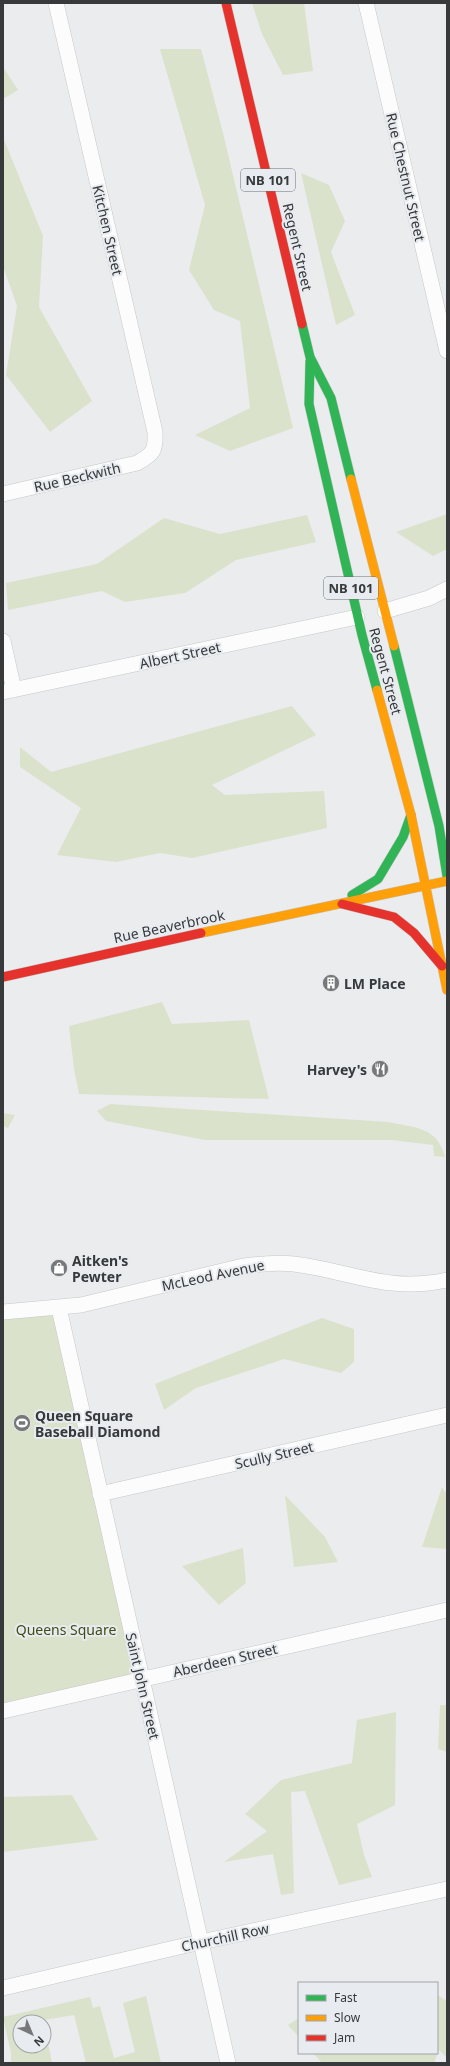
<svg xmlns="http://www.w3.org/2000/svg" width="450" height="2066" font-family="'Noto Sans',sans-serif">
	<rect width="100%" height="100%" fill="#eaecee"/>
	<!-- green -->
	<path fill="#dbe2cc" d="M 252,3 L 304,3 L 313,71 L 283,75 L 262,34 Z
		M 160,49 L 201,49 L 223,133 L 293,428 L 230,451 L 195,435 L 250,408 L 240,321 L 214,310 L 189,270 L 205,205 Z
		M 3,67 L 18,90 L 3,99 Z
		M 3,137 L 43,236 L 39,307 L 92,401 L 50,432 L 6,375 L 17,306 L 3,266 Z
		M 301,173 L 329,185 L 345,221 L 331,252 L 355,315 L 336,325 Z
		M 447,514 L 447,549 L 433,556 L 396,532 Z
		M 307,515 L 316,542 L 236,560 L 185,593 L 125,602 L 102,591 L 8,610 L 6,583 L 97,564 L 164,518 L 220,534 Z
		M 292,706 L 316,735 L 212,785 L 225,795 L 324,791 L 327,828 L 192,858 L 160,853 L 116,862 L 57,855 L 81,808 L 20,767 L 20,747 L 51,772 Z
		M 162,1002 L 172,1024 L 249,1020 L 269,1099 L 79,1094 L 74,1069 L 69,1026 Z
		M 110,1104 L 388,1122 C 415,1128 437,1126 445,1157 L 434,1156 L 433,1145 L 392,1140 L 205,1140 L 106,1121 L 97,1111 Z
		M 3,1113 L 15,1115 L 8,1128 L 3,1126 Z
		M 59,1308 L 142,1679 L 3,1711 L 3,1312 Z
		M 322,1318 L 354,1329 L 354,1362 L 341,1373 L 284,1359 L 196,1388 L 164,1410 L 155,1384 Z
		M 442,1487 L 447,1495 L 447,1549 L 422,1547 Z
		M 285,1495 L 325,1537 L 338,1562 L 294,1567 Z
		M 243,1548 L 246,1583 L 219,1605 L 182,1566 Z
		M 440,1705 L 447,1705 L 447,1752 L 438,1749 Z
		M 396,1712 L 395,1805 L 357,1824 L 364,1855 L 372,1877 L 339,1885 L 305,1791 L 291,1792 L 294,1893 L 281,1895 L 273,1854 L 224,1862 L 267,1831 L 245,1814 L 281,1780 L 352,1763 L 357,1720 Z
		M 72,1795 L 98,1840 L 3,1852 L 3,1797 Z
		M 437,1995 L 447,2001 L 447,2058 L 439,2050 L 434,2063 L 322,2063 L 313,2053 L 437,2053 Z
		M 146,1996 L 161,2063 L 86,2063 L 74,2015 L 44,2020 L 44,2022 L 20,2022 L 20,2046 L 44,2046 L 44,2023 L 52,2063 L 11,2063 L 11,2053 L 3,2017 L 90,1997 L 93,2008 L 100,2006 L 114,2058 L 135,2052 L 123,2003 Z
		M 299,2018 L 299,2037 L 288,2025 Z"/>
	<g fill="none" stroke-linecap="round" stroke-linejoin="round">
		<defs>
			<path id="street" d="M 366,3 L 447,351
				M 3,494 L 137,463 C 153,454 156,451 155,432 L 56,3
				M 385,611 L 429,598 L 447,589
				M 3,641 L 14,690
				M 3,692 L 357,617
				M 59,1308 L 228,2063
				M 3,1312 L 81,1305 L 239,1267 C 257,1264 275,1262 294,1264 C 350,1271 388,1293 447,1280
				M 100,1494 L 447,1415
				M 3,1711 L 447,1610
				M 3,1988 L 183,1946 L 447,1889"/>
			<path id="fast" d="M 302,324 L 310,357 L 331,398 L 351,479
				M 310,361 L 309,404 L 362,635 L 377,690
				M 394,646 L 439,826 L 447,876
				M 352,895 L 378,879 L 403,837 L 411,815"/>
			<path id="slow" d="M 351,479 L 394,646
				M 377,690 L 411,815 L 447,990
				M 201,933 L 447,881"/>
			<path id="jam" d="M 226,3 L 302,324
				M 342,904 L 394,917 L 414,933 L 442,966
				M 3,977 L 201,933"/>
		</defs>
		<!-- street casing -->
		<use href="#street" stroke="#c5c7c8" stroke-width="16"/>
		<!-- fast casing -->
		<use href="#fast" stroke="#c5c7c8" stroke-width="10"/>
		<!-- slow casing -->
		<use href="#slow" stroke="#c5c7c8" stroke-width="10"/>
		<!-- jam casing -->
		<use href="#jam" stroke="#c5c7c8" stroke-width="10"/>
		<!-- street -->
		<use href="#street" stroke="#fcfcfc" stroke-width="15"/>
		<!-- fast -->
		<use href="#fast" stroke="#30b455" stroke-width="9"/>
		<!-- slow -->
		<use href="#slow" stroke="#ff9f0a" stroke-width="9"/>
		<!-- jam -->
		<use href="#jam" stroke="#e5322d" stroke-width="9"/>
	</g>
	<!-- icons -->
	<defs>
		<symbol id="building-disc" viewBox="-11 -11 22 22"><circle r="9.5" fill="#767879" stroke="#e8ecf0"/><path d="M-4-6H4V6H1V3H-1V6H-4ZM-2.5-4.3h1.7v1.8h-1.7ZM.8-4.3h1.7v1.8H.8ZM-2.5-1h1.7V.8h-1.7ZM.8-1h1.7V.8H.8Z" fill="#fff"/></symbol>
		<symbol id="restaurant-disc" viewBox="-11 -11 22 22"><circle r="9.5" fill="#767879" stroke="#e8ecf0"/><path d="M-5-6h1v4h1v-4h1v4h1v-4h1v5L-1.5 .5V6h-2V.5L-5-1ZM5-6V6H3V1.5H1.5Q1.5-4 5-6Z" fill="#fff"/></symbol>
		<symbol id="shop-disc" viewBox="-11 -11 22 22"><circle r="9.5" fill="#767879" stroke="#e8ecf0"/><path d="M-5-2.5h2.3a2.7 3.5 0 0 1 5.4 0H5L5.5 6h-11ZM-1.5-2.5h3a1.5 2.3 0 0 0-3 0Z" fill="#fff"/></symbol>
		<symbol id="stadium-disc" viewBox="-11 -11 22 22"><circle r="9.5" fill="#767879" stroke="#e8ecf0"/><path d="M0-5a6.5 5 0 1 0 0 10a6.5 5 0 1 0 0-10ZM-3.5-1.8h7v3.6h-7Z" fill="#fff"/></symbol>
	</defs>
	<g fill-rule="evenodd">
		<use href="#building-disc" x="321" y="973" width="20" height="20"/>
		<use href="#restaurant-disc" x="370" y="1059" width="20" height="20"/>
		<use href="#shop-disc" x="49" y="1258" width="20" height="20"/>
		<use href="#stadium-disc" x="12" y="1413" width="20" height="20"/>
	</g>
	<g text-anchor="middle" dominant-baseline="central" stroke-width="4" stroke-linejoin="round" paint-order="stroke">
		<!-- shield labels -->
		<g fill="#e8ecf0" stroke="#6c6f71" stroke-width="1">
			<rect x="241" y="169" width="54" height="22" rx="3"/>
			<rect x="324" y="577" width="54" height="22" rx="3"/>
		</g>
		<g font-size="13" font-weight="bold" fill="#37393a">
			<text x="268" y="180">NB 101</text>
			<text x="351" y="588">NB 101</text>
		</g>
		<!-- street labels -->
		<g font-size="14" fill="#37393a" stroke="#e8ecf0">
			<text transform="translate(406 177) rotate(77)">Rue Chestnut Street</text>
			<text transform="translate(108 230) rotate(77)">Kitchen Street</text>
			<text transform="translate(298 247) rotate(77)">Regent Street</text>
			<text transform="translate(77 477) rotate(-13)">Rue Beckwith</text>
			<text transform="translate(180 655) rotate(-12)">Albert Street</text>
			<text transform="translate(386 671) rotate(75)">Regent Street</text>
			<text transform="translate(169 926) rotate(-12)">Rue Beaverbrook</text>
			<text transform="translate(213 1275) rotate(-12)">McLeod Avenue</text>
			<text transform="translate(274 1455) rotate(-13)">Scully Street</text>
			<text transform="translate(225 1660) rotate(-13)">Aberdeen Street</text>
			<text transform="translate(143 1686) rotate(77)">Saint John Street</text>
			<text transform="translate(225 1937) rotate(-12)">Churchill Row</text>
		</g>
		<!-- poi labels -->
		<g font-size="14" font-weight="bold" fill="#37393a" stroke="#e8ecf0" text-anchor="start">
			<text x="344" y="983">LM Place</text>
			<text x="367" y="1069" text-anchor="end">Harvey's</text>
			<text x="72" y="1260">Aitken's<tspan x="72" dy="16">Pewter</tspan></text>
			<text x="35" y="1415">Queen Square<tspan x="35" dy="16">Baseball Diamond</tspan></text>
		</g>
		<!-- park labels -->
		<g font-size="14" fill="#414d14" stroke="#e8ecf0">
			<text x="66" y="1629">Queens Square</text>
		</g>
	</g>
	<!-- border -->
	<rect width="450" height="2066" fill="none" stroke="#37393a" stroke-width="8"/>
	<!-- legend -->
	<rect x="298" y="1982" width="140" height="72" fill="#e8ecf0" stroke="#a1a4a7"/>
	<rect x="306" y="1995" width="20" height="6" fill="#30b455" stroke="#a1a4a7"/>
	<text x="334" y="2002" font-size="12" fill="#37393a">Fast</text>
	<rect x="306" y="2015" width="20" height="6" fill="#ff9f0a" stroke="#a1a4a7"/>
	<text x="334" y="2022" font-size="12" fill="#37393a">Slow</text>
	<rect x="306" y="2035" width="20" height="6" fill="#e5322d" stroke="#a1a4a7"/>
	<text x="334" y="2042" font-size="12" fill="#37393a">Jam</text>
	<!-- north arrow -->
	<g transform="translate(32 2034) rotate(136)"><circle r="19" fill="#e8ecf0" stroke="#a1a4a7"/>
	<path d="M0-3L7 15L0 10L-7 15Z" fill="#767879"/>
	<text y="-6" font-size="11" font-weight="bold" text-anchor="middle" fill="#37393a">N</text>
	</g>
</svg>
